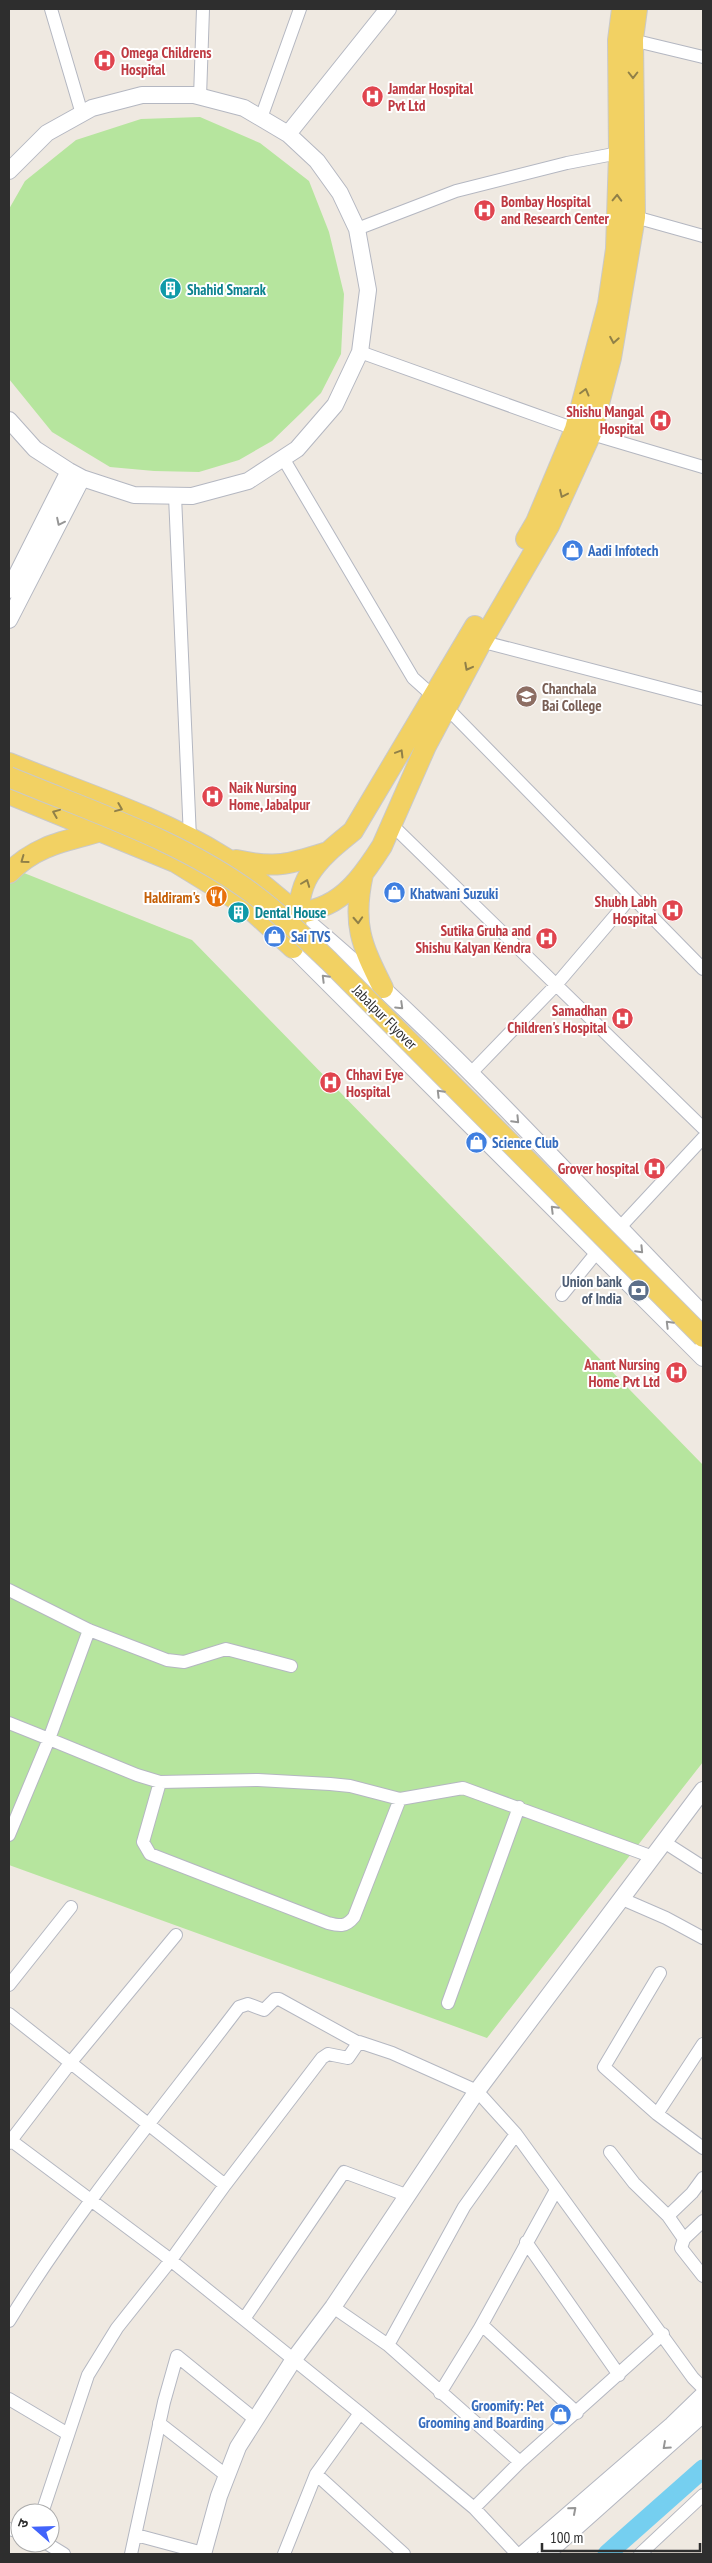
<svg xmlns="http://www.w3.org/2000/svg" width="712" height="2563" font-family="'PT Sans Narrow','Noto Sans Devanagari',sans-serif">
	<rect width="100%" height="100%" fill="#efe9e1"/>
	<!-- green -->
	<path fill="#b6e59e" d="M 200,117 L 260,143 L 309,181 L 329,232 L 344,294 L 341,354 L 321,393 L 301,413 L 272,441 L 239,460 L 199,472 L 154,471 L 110,467 L 52,432 L 9,379 L 9,209 L 25,181 L 76,140 L 141,119 Z
		M 9,867 L 192,940 L 703,1465 L 703,1762 L 487,2038 L 9,1865 Z"/>
	<g fill="none" stroke-linecap="round" stroke-linejoin="round">
		<!-- river -->
		<path stroke="#75cff0" stroke-width="19" d="M 607,2554 L 703,2469"/>
		<defs>
			<path id="minor" d="M 51,9 L 82,114
				M 628,39 L 703,57
				M 200,97 L 203,9
				M 261,118 L 300,9
				M 635,217 L 703,236
				M 357,229 L 456,191 L 567,163 L 624,152
				M 360,352 L 575,429 L 703,467
				M 283,458 L 413,678 L 433,696
				M 175,496 L 190,838
				M 476,640 L 703,699
				M 446,707 L 703,969
				M 391,824 L 703,1128
				M 471,1073 L 556,985 L 631,897
				M 562,1295 L 597,1252 L 703,1138
				M 9,1590 L 89,1630 L 167,1660 L 184,1662 L 226,1649 L 291,1666
				M 89,1630 L 49,1739 L 137,1775 L 160,1782 L 258,1780 L 330,1784 L 350,1786 L 400,1799 L 463,1788 L 653,1857
				M 9,1723 L 49,1739 L 9,1835
				M 160,1782 L 143,1842 L 150,1854 L 328,1923 C 340,1926 346,1927 354,1917 L 400,1799
				M 664,1842 L 703,1867
				M 620,1898 L 666,1918 L 703,1938
				M 660,1973 L 604,2067 L 657,2114 L 703,2148
				M 9,1985 L 71,1907
				M 448,2003 L 519,1807
				M 9,2014 L 225,2185
				M 657,2114 L 703,2044
				M 9,2139 L 163,2254 L 360,2413 L 474,2508 L 517,2554
				M 9,2143 L 71,2062 L 176,1935
				M 610,2152 L 634,2183 L 668,2216 L 684,2239 L 681,2248 L 703,2276
				M 668,2216 L 692,2193 L 703,2178
				M 684,2239 L 703,2221
				M 526,2242 L 619,2375
				M 333,2307 L 388,2345 L 520,2462
				M 244,2319 L 344,2172 L 406,2195
				M 9,2321 C 77,2210 161,2110 239,2007 L 248,2004 L 264,2010 L 275,1999 L 279,1999 L 357,2042
				M 482,2325 L 577,2413
				M 388,2345 L 464,2207 L 516,2134
				M 440,2393 L 480,2328 L 556,2190
				M 9,2399 L 68,2434
				M 159,2423 L 227,2476
				M 316,2474 L 404,2554
				M 474,2508 L 520,2462 L 663,2334
				M 42,2513 L 88,2375 L 117,2328 L 171,2260 L 225,2185 L 322,2058 L 328,2054 L 348,2058 L 359,2042 L 392,2053 L 477,2091 L 516,2134 L 693,2378 L 703,2388
				M 9,2529 L 20,2532
				M 136,2535 L 203,2553
				M 46,2543 L 64,2554
				M 131,2554 L 164,2402 L 177,2356 L 256,2420
				M 284,2554 L 316,2474 L 360,2413
				M 640,2554 L 703,2495"/>
			<path id="tertiary" d="M 288,134 L 388,9
				M 9,171 L 47,133 L 92,108 L 142,95 L 194,95 L 244,108 L 288,134 L 317,161 L 340,193 L 357,229 L 368,290 L 360,352 L 335,405 L 297,449 L 248,481 L 192,496 L 134,495 L 82,478 L 69,471 L 35,449 L 9,420
				M 9,590 L 69,471
				M 9,620 L 82,478
				M 299,915 C 445,1036 571,1179 703,1314
				M 293,948 L 703,1358
				M 203,2554 L 219,2496 L 238,2447 L 294,2359 L 333,2307 L 477,2091 L 703,1790
				M 523,2554 L 672,2425 L 703,2395
				M 546,2554 L 703,2414"/>
			<path id="primary" d="M 526,539 L 536,522 L 575,429 L 608,304 L 616,249 L 619,153 L 618,40 L 622,9
				M 9,763 C 80,792 158,816 224,857 C 251,873 275,895 299,915
				M 9,794 L 175,862 L 248,907 L 293,948
				M 236,860 C 277,869 290,864 328,852
				M 9,873 C 36,845 66,841 102,831
				M 363,874 C 352,924 361,944 383,988
				M 263,919 C 329,911 345,904 382,846 L 426,746 L 481,643 L 549,526 L 591,434 L 611,358 L 635,217 L 633,39 L 637,9
				M 293,948 C 297,926 297,894 309,875 C 320,857 337,844 353,831 L 475,626"/>
		</defs>
		<!-- minor casing -->
		<use href="#minor" stroke="#b4b7c1" stroke-width="14"/>
		<!-- tertiary casing -->
		<use href="#tertiary" stroke="#b4b7c1" stroke-width="18"/>
		<!-- primary casing -->
		<use href="#primary" stroke="#c9c9c9" stroke-width="22"/>
		<!-- minor -->
		<use href="#minor" stroke="#fff" stroke-width="12"/>
		<!-- tertiary -->
		<use href="#tertiary" stroke="#fff" stroke-width="16"/>
		<!-- primary -->
		<use href="#primary" stroke="#f2d163" stroke-width="20"/>
		<defs>
			<path id="primary-bridge" d="M 9,777 C 90,811 180,840 252,893 C 279,913 304,937 329,961 L 703,1337"/>
		</defs>
		<!-- primary-bridge casing -->
		<use href="#primary-bridge" stroke="#c9c9c9" stroke-width="22" stroke-linecap="butt"/>
		<!-- primary-bridge -->
		<use href="#primary-bridge" stroke="#f2d163" stroke-width="20"/>
	</g>
	<!-- one-way arrows -->
	<defs><path id="oneway-chevron" d="M-2-3.5L2.5 0L-2 3.5" fill="none" stroke-width="1.6" stroke-linecap="round" stroke-linejoin="round" transform="scale(1.25)"/></defs>
	<g stroke="#908048">
		<use href="#oneway-chevron" transform="translate(633 75) rotate(90)"/>
		<use href="#oneway-chevron" transform="translate(617 198) rotate(-88)"/>
		<use href="#oneway-chevron" transform="translate(614 340) rotate(100)"/>
		<use href="#oneway-chevron" transform="translate(585 392) rotate(-75)"/>
		<use href="#oneway-chevron" transform="translate(563 494) rotate(115)"/>
		<use href="#oneway-chevron" transform="translate(468 667) rotate(118)"/>
		<use href="#oneway-chevron" transform="translate(400 753) rotate(-59)"/>
		<use href="#oneway-chevron" transform="translate(119 808) rotate(22)"/>
		<use href="#oneway-chevron" transform="translate(56 813) rotate(-158)"/>
		<use href="#oneway-chevron" transform="translate(24 860) rotate(144)"/>
		<use href="#oneway-chevron" transform="translate(306 883) rotate(-69)"/>
		<use href="#oneway-chevron" transform="translate(358 920) rotate(87)"/>
	</g>
	<g stroke="#969696">
		<use href="#oneway-chevron" transform="translate(60 522) rotate(116)"/>
		<use href="#oneway-chevron" transform="translate(325 978) rotate(-135)"/>
		<use href="#oneway-chevron" transform="translate(400 1006) rotate(44)"/>
		<use href="#oneway-chevron" transform="translate(440 1093) rotate(-135)"/>
		<use href="#oneway-chevron" transform="translate(516 1120) rotate(46)"/>
		<use href="#oneway-chevron" transform="translate(554 1209) rotate(-135)"/>
		<use href="#oneway-chevron" transform="translate(640 1250) rotate(46)"/>
		<use href="#oneway-chevron" transform="translate(669 1324) rotate(-135)"/>
		<use href="#oneway-chevron" transform="translate(666 2446) rotate(138)"/>
		<use href="#oneway-chevron" transform="translate(573 2510) rotate(-41)"/>
	</g>
	<!-- icons -->
	<defs>
		<symbol id="hospital-disc" viewBox="-11 -11 22 22"><circle r="9.5" fill="#e0444e" stroke="#fff"/><path d="M-5-5h3v3.5h4V-5h3V5h-3V1.5h-4V5h-3Z" fill="#fff"/></symbol>
		<symbol id="building-disc" viewBox="-11 -11 22 22"><circle r="9.5" fill="#0f9aa8" stroke="#fff"/><path d="M-4-6H4V6H1V3H-1V6H-4ZM-2.5-4.3h1.7v1.8h-1.7ZM.8-4.3h1.7v1.8H.8ZM-2.5-1h1.7V.8h-1.7ZM.8-1h1.7V.8H.8Z" fill="#fff"/></symbol>
		<symbol id="shop-disc" viewBox="-11 -11 22 22"><circle r="9.5" fill="#3f7fe0" stroke="#fff"/><path d="M-5-2.5h2.3a2.7 3.5 0 0 1 5.4 0H5L5.5 6h-11ZM-1.5-2.5h3a1.5 2.3 0 0 0-3 0Z" fill="#fff"/></symbol>
		<symbol id="university-disc" viewBox="-11 -11 22 22"><circle r="9.5" fill="#8d6e63" stroke="#fff"/><path d="M0-5L7-2L0 1L-7-2ZM-4 1L0 2.5L4 1V4Q0 6-4 4Z" fill="#fff"/></symbol>
		<symbol id="restaurant-disc" viewBox="-11 -11 22 22"><circle r="9.5" fill="#e8710a" stroke="#fff"/><path d="M-5-6h1v4h1v-4h1v4h1v-4h1v5L-1.5 .5V6h-2V.5L-5-1ZM5-6V6H3V1.5H1.5Q1.5-4 5-6Z" fill="#fff"/></symbol>
		<symbol id="bank-disc" viewBox="-11 -11 22 22"><circle r="9.5" fill="#5c6f8a" stroke="#fff"/><path d="M-6-4H6V4H-6ZM0-2.3a2.3 2.3 0 1 0 0 4.6a2.3 2.3 0 1 0 0-4.6Z" fill="#fff"/></symbol>
	</defs>
	<g fill-rule="evenodd">
		<use href="#hospital-disc" x="92" y="48" width="25" height="25"/>
		<use href="#hospital-disc" x="360" y="84" width="25" height="25"/>
		<use href="#hospital-disc" x="472" y="198" width="25" height="25"/>
		<use href="#building-disc" x="158" y="276" width="25" height="25"/>
		<use href="#hospital-disc" x="648" y="408" width="25" height="25"/>
		<use href="#shop-disc" x="560" y="538" width="25" height="25"/>
		<use href="#university-disc" x="514" y="684" width="25" height="25"/>
		<use href="#hospital-disc" x="200" y="784" width="25" height="25"/>
		<use href="#shop-disc" x="382" y="880" width="25" height="25"/>
		<use href="#restaurant-disc" x="204" y="884" width="25" height="25"/>
		<use href="#hospital-disc" x="660" y="898" width="25" height="25"/>
		<use href="#building-disc" x="226" y="900" width="25" height="25"/>
		<use href="#shop-disc" x="262" y="924" width="25" height="25"/>
		<use href="#hospital-disc" x="534" y="926" width="25" height="25"/>
		<use href="#hospital-disc" x="610" y="1006" width="25" height="25"/>
		<use href="#hospital-disc" x="318" y="1070" width="25" height="25"/>
		<use href="#shop-disc" x="464" y="1130" width="25" height="25"/>
		<use href="#hospital-disc" x="642" y="1156" width="25" height="25"/>
		<use href="#bank-disc" x="626" y="1278" width="25" height="25"/>
		<use href="#hospital-disc" x="664" y="1360" width="25" height="25"/>
		<use href="#shop-disc" x="548" y="2402" width="25" height="25"/>
	</g>
	<g text-anchor="middle" dominant-baseline="central" stroke-width="4" stroke-linejoin="round" paint-order="stroke">
		<!-- health labels -->
		<g font-size="15" font-weight="bold" fill="#be3a42" stroke="#fff" text-anchor="end">
			<text x="121" y="52" text-anchor="start">Omega Childrens<tspan x="121" dy="17">Hospital</tspan></text>
			<text x="388" y="88" text-anchor="start">Jamdar Hospital<tspan x="388" dy="17">Pvt Ltd</tspan></text>
			<text x="501" y="201" text-anchor="start">Bombay Hospital<tspan x="501" dy="17">and Research Center</tspan></text>
			<text x="644" y="411">Shishu Mangal<tspan x="644" dy="17">Hospital</tspan></text>
			<text x="229" y="787" text-anchor="start">Naik Nursing<tspan x="229" dy="17">Home, Jabalpur</tspan></text>
			<text x="657" y="901">Shubh Labh<tspan x="657" dy="17">Hospital</tspan></text>
			<text x="531" y="930">Sutika Gruha and<tspan x="531" dy="17">Shishu Kalyan Kendra</tspan></text>
			<text x="607" y="1010">Samadhan<tspan x="607" dy="17">Children's Hospital</tspan></text>
			<text x="346" y="1074" text-anchor="start">Chhavi Eye<tspan x="346" dy="17">Hospital</tspan></text>
			<text x="639" y="1168">Grover hospital</text>
			<text x="660" y="1364">Anant Nursing<tspan x="660" dy="17">Home Pvt Ltd</tspan></text>
		</g>
		<!-- culture labels -->
		<g font-size="15" font-weight="bold" fill="#0d838f" stroke="#fff" text-anchor="start">
			<text x="187" y="289">Shahid Smarak</text>
			<text x="255" y="912">Dental House</text>
		</g>
		<!-- shop labels -->
		<g font-size="15" font-weight="bold" fill="#366cbe" stroke="#fff" text-anchor="start">
			<text x="588" y="550">Aadi Infotech</text>
			<text x="410" y="893">Khatwani Suzuki</text>
			<text x="291" y="936">Sai TVS</text>
			<text x="492" y="1142">Science Club</text>
			<text x="544" y="2405" text-anchor="end">Groomify: Pet<tspan x="544" dy="17">Grooming and Boarding</tspan></text>
		</g>
		<!-- education labels -->
		<g font-size="15" font-weight="bold" fill="#785e54" stroke="#fff" text-anchor="start">
			<text x="542" y="688">Chanchala<tspan x="542" dy="17">Bai College</tspan></text>
		</g>
		<!-- food labels -->
		<g font-size="15" font-weight="bold" fill="#c56008" stroke="#fff" text-anchor="end">
			<text x="200" y="897">Haldiram's</text>
		</g>
		<!-- street labels -->
		<g font-size="15" fill="#2e2e2e" stroke="#fff">
			<text transform="translate(385 1017) rotate(45)">Jabalpur Flyover</text>
		</g>
		<!-- service labels -->
		<g font-size="15" font-weight="bold" fill="#4e5e75" stroke="#fff" text-anchor="end">
			<text x="622" y="1281">Union bank<tspan x="622" dy="17">of India</tspan></text>
		</g>
	</g>
	<!-- border -->
	<rect width="712" height="2563" fill="none" stroke="#2e2e2e" stroke-width="20"/>
	<!-- north arrow -->
	<g transform="translate(35 2528) rotate(290)"><circle r="24" fill="#ffffff" stroke="#ababab"/>
	<path d="M0-4L9 19L0 12L-9 19Z" fill="#4264fb"/>
	<text y="-8" font-size="14" font-weight="bold" text-anchor="middle" fill="#2e2e2e">उ</text>
	</g>
	<!-- scale -->
	<path d="M542 2543v8h158v-8" fill="none" stroke="#2e2e2e" stroke-width="2.5"/>
	<text x="550" y="2543" font-size="15" fill="#2e2e2e" stroke="#ffffff" stroke-width="4" paint-order="stroke">100 m</text>
</svg>
